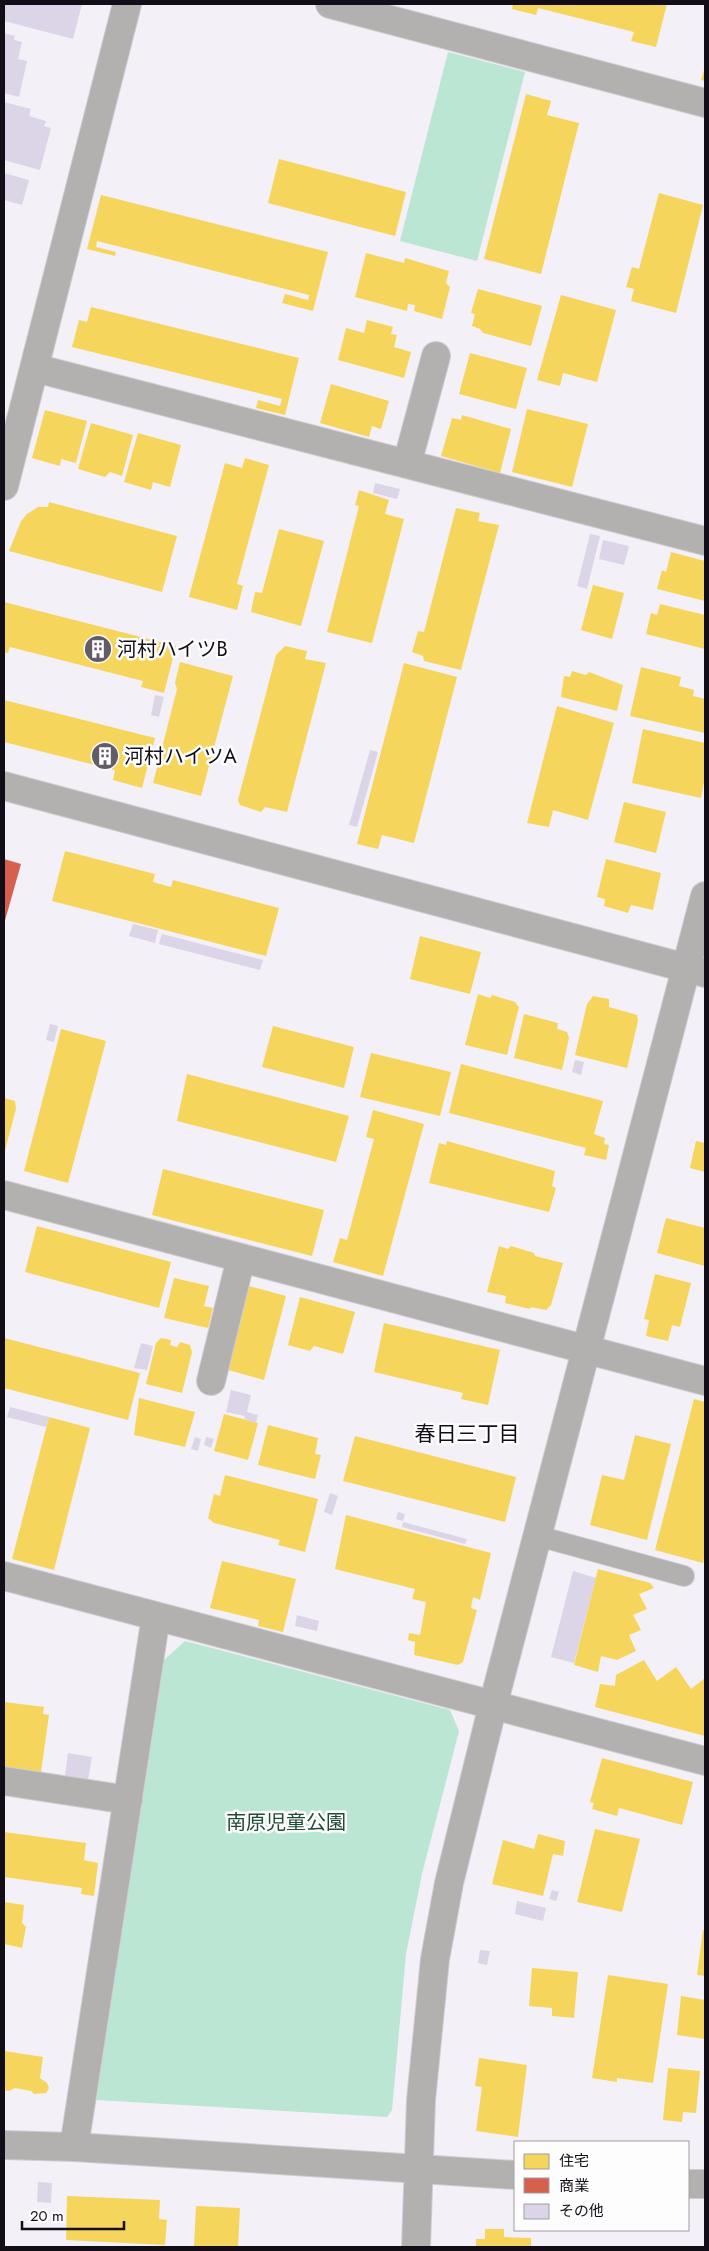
<svg xmlns="http://www.w3.org/2000/svg" width="709" height="2251" font-family="Jost,'Noto Sans JP',sans-serif">
	<rect width="100%" height="100%" fill="#f4f0f7"/>
	<!-- green -->
	<path fill="#bae6d3" d="M 448,52 L 525,72 L 477,261 L 400,241 Z
		M 185,1641 L 450,1710 L 459,1731 L 422,1874 L 406,1954 L 392,2110 L 387,2117 L 96,2100 L 164,1660 Z"/>
	<!-- homes -->
	<path fill="#f6d55c" d="M 513,4 L 667,4 L 656,47 L 631,41 L 634,32 L 538,8 L 536,15 L 512,9 Z
		M 705,67 L 705,81 L 701,80 Z
		M 526,94 L 551,101 L 547,115 L 579,123 L 541,274 L 484,259 Z
		M 279,159 L 406,192 L 395,236 L 268,203 Z
		M 659,193 L 703,205 L 676,313 L 631,301 L 634,289 L 626,287 L 632,267 L 639,269 Z
		M 101,195 L 328,252 L 313,311 L 282,303 L 285,294 L 308,300 L 309,295 L 97,241 L 96,247 L 116,252 L 115,256 L 87,249 Z
		M 366,253 L 404,263 L 405,258 L 449,271 L 446,283 L 450,287 L 442,319 L 414,311 L 415,305 L 408,304 L 407,311 L 355,297 Z
		M 478,289 L 542,306 L 531,346 L 483,333 L 480,329 L 472,326 L 475,314 L 471,313 Z
		M 561,295 L 616,310 L 597,382 L 563,373 L 560,386 L 537,380 Z
		M 91,307 L 299,358 L 285,415 L 256,408 L 258,400 L 280,406 L 282,399 L 72,347 L 79,320 L 87,322 Z
		M 367,320 L 393,327 L 391,334 L 397,335 L 394,347 L 411,352 L 404,378 L 338,360 L 346,328 L 364,333 Z
		M 470,353 L 527,368 L 516,409 L 459,394 Z
		M 331,384 L 389,401 L 381,429 L 372,426 L 369,437 L 320,423 Z
		M 527,409 L 588,424 L 572,487 L 512,472 Z
		M 45,410 L 87,421 L 76,463 L 61,459 L 60,466 L 32,458 Z
		M 462,415 L 511,429 L 500,473 L 441,456 L 452,418 L 461,420 Z
		M 91,423 L 133,435 L 122,476 L 110,472 L 105,477 L 78,469 Z
		M 138,433 L 181,445 L 170,487 L 153,482 L 151,490 L 124,482 Z
		M 245,458 L 269,465 L 237,584 L 243,586 L 237,610 L 189,597 L 225,463 L 242,468 Z
		M 359,490 L 389,500 L 385,514 L 404,519 L 372,643 L 327,632 L 359,506 L 355,505 Z
		M 49,502 L 177,536 L 162,592 L 9,551 L 21,521 L 27,514 L 38,507 L 48,507 Z
		M 456,508 L 480,513 L 478,521 L 499,525 L 461,670 L 424,661 L 423,656 L 412,652 L 418,631 L 424,632 Z
		M 279,529 L 324,541 L 301,626 L 251,612 L 255,592 L 262,593 Z
		M 671,552 L 705,561 L 705,601 L 657,589 L 662,570 L 666,572 Z
		M 593,585 L 624,593 L 612,639 L 581,630 Z
		M 4,602 L 176,646 L 164,693 L 141,687 L 143,681 L 10,647 L 8,653 L 4,652 Z
		M 660,604 L 705,615 L 705,649 L 646,634 L 651,613 L 657,615 Z
		M 285,646 L 307,651 L 305,659 L 326,663 L 287,812 L 265,807 L 261,812 L 240,805 L 238,800 L 276,655 Z
		M 180,662 L 233,676 L 201,796 L 153,783 L 177,689 L 175,683 Z
		M 404,663 L 457,677 L 414,843 L 382,835 L 378,849 L 357,844 Z
		M 641,667 L 681,677 L 679,686 L 694,690 L 693,696 L 705,699 L 705,733 L 630,716 Z
		M 572,671 L 586,675 L 589,672 L 623,685 L 617,711 L 561,697 L 564,676 L 570,677 Z
		M 4,700 L 155,738 L 142,788 L 113,780 L 115,770 L 4,742 Z
		M 557,706 L 614,723 L 588,820 L 553,810 L 549,827 L 527,823 Z
		M 643,729 L 705,743 L 705,777 L 701,798 L 632,783 Z
		M 624,802 L 666,812 L 656,853 L 614,842 Z
		M 65,851 L 155,874 L 153,882 L 171,887 L 173,880 L 279,908 L 266,956 L 52,901 Z
		M 606,859 L 661,873 L 653,910 L 631,905 L 628,913 L 604,906 L 605,899 L 597,897 Z
		M 420,936 L 481,952 L 470,994 L 410,979 Z
		M 478,994 L 490,998 L 492,995 L 515,1002 L 519,1007 L 507,1055 L 465,1045 Z
		M 593,996 L 609,999 L 609,1007 L 637,1015 L 638,1021 L 627,1068 L 575,1055 L 587,1004 Z
		M 524,1014 L 558,1023 L 557,1029 L 567,1032 L 569,1038 L 562,1070 L 514,1058 Z
		M 273,1026 L 354,1047 L 344,1088 L 262,1067 Z
		M 61,1029 L 106,1041 L 68,1183 L 24,1171 Z
		M 371,1053 L 451,1072 L 440,1116 L 360,1097 Z
		M 461,1064 L 603,1101 L 594,1134 L 605,1138 L 604,1144 L 609,1145 L 606,1160 L 584,1155 L 586,1148 L 449,1113 Z
		M 187,1074 L 349,1116 L 336,1162 L 177,1121 Z
		M 4,1098 L 15,1101 L 16,1109 L 4,1154 Z
		M 373,1110 L 424,1124 L 383,1276 L 333,1262 L 340,1238 L 347,1240 L 374,1139 L 366,1137 Z
		M 447,1141 L 555,1171 L 552,1186 L 556,1188 L 549,1212 L 429,1183 L 439,1143 L 446,1145 Z
		M 696,1141 L 705,1143 L 705,1172 L 690,1168 Z
		M 163,1169 L 324,1210 L 312,1256 L 152,1215 Z
		M 666,1218 L 705,1228 L 705,1266 L 657,1253 Z
		M 37,1226 L 171,1262 L 159,1308 L 25,1272 Z
		M 499,1246 L 508,1249 L 511,1246 L 534,1253 L 535,1256 L 563,1263 L 551,1305 L 546,1310 L 531,1307 L 530,1309 L 505,1303 L 506,1296 L 487,1292 Z
		M 655,1274 L 691,1283 L 680,1327 L 672,1325 L 668,1341 L 646,1336 L 649,1320 L 644,1319 Z
		M 174,1278 L 209,1286 L 204,1306 L 213,1308 L 208,1328 L 164,1318 Z
		M 249,1286 L 286,1296 L 264,1380 L 228,1370 Z
		M 300,1297 L 355,1312 L 343,1354 L 314,1346 L 310,1351 L 288,1345 Z
		M 384,1323 L 500,1350 L 488,1405 L 461,1399 L 463,1393 L 374,1372 Z
		M 4,1338 L 140,1373 L 128,1420 L 4,1388 Z
		M 161,1338 L 171,1340 L 170,1345 L 177,1347 L 180,1342 L 190,1345 L 192,1352 L 182,1393 L 146,1384 L 156,1343 Z
		M 139,1398 L 195,1412 L 185,1447 L 134,1435 Z
		M 694,1399 L 705,1402 L 705,1553 L 703,1563 L 655,1550 Z
		M 224,1414 L 258,1423 L 248,1460 L 214,1451 Z
		M 49,1417 L 90,1428 L 54,1570 L 12,1559 Z
		M 268,1425 L 318,1438 L 315,1454 L 321,1455 L 315,1479 L 258,1465 Z
		M 635,1435 L 671,1444 L 647,1540 L 590,1525 L 602,1475 L 624,1480 Z
		M 355,1436 L 516,1477 L 505,1522 L 343,1481 Z
		M 225,1475 L 318,1499 L 305,1552 L 278,1545 L 280,1540 L 214,1523 L 208,1518 L 214,1494 L 220,1496 Z
		M 346,1515 L 491,1553 L 480,1600 L 473,1597 L 471,1608 L 477,1610 L 463,1662 L 458,1665 L 414,1655 L 415,1642 L 408,1640 L 409,1633 L 420,1635 L 426,1602 L 412,1599 L 415,1589 L 335,1569 Z
		M 222,1561 L 296,1579 L 283,1632 L 258,1626 L 259,1620 L 210,1608 Z
		M 598,1569 L 650,1583 L 654,1588 L 639,1594 L 647,1609 L 633,1615 L 641,1630 L 629,1635 L 636,1651 L 617,1660 L 601,1656 L 598,1672 L 574,1665 Z
		M 644,1660 L 657,1681 L 676,1667 L 691,1689 L 705,1678 L 705,1736 L 595,1707 L 600,1684 L 615,1686 L 616,1675 Z
		M 4,1702 L 44,1707 L 43,1714 L 49,1715 L 41,1772 L 4,1767 Z
		M 602,1758 L 693,1782 L 682,1825 L 619,1808 L 617,1816 L 592,1809 L 594,1803 L 590,1802 Z
		M 595,1829 L 640,1839 L 622,1912 L 577,1902 Z
		M 4,1832 L 86,1843 L 84,1860 L 98,1863 L 94,1896 L 81,1894 L 82,1888 L 4,1877 Z
		M 538,1834 L 565,1841 L 563,1856 L 553,1854 L 543,1896 L 492,1884 L 503,1840 L 534,1849 Z
		M 4,1902 L 24,1905 L 22,1923 L 26,1927 L 22,1948 L 4,1944 Z
		M 703,1930 L 705,1930 L 705,1976 L 697,1975 Z
		M 532,1968 L 578,1972 L 574,2018 L 552,2016 L 552,2008 L 529,2006 Z
		M 608,1975 L 668,1984 L 653,2083 L 617,2078 L 617,2082 L 592,2078 Z
		M 681,1996 L 705,2000 L 705,2039 L 677,2035 Z
		M 4,2051 L 43,2057 L 40,2078 L 47,2083 L 49,2088 L 46,2093 L 34,2094 L 31,2091 L 15,2088 L 9,2091 L 4,2090 Z
		M 479,2058 L 527,2065 L 518,2137 L 476,2131 L 482,2087 L 475,2086 Z
		M 668,2068 L 700,2071 L 696,2113 L 683,2112 L 682,2122 L 663,2120 Z
		M 67,2196 L 160,2200 L 159,2219 L 167,2220 L 165,2245 L 66,2240 Z
		M 196,2206 L 240,2208 L 238,2247 L 194,2247 Z
		M 485,2229 L 504,2229 L 504,2237 L 531,2238 L 531,2247 L 476,2247 L 476,2239 L 485,2239 Z"/>
	<!-- shops -->
	<path fill="#d6604d" d="M 4,859 L 21,864 L 4,924 Z"/>
	<!-- building -->
	<path fill="#dcd4e7" d="M 4,4 L 82,4 L 73,39 L 4,21 Z
		M 4,33 L 15,36 L 14,40 L 22,42 L 18,59 L 27,61 L 19,97 L 4,93 Z
		M 4,102 L 31,109 L 29,116 L 46,121 L 44,126 L 51,128 L 40,170 L 4,160 Z
		M 4,173 L 29,180 L 22,205 L 4,200 Z
		M 375,483 L 400,489 L 397,499 L 373,493 Z
		M 590,534 L 600,536 L 587,589 L 577,586 Z
		M 603,540 L 629,546 L 624,565 L 599,559 Z
		M 155,695 L 164,697 L 159,717 L 151,715 Z
		M 370,750 L 378,752 L 357,827 L 349,825 Z
		M 133,924 L 158,930 L 155,943 L 129,936 Z
		M 162,934 L 263,960 L 260,970 L 159,944 Z
		M 50,1024 L 58,1026 L 54,1042 L 46,1040 Z
		M 575,1060 L 584,1062 L 581,1075 L 572,1072 Z
		M 141,1343 L 153,1346 L 147,1370 L 134,1368 Z
		M 231,1390 L 251,1395 L 247,1412 L 258,1415 L 256,1423 L 244,1419 L 245,1416 L 226,1412 Z
		M 10,1407 L 49,1417 L 46,1427 L 7,1417 Z
		M 195,1437 L 201,1439 L 198,1451 L 191,1449 Z
		M 206,1437 L 214,1439 L 211,1448 L 204,1445 Z
		M 330,1493 L 338,1496 L 332,1515 L 324,1512 Z
		M 398,1512 L 405,1514 L 403,1521 L 396,1519 Z
		M 403,1522 L 467,1539 L 465,1544 L 402,1527 Z
		M 573,1571 L 596,1578 L 574,1663 L 551,1657 Z
		M 297,1615 L 319,1621 L 317,1631 L 295,1626 Z
		M 68,1753 L 92,1757 L 88,1780 L 65,1776 Z
		M 552,1890 L 559,1892 L 556,1901 L 549,1899 Z
		M 517,1901 L 546,1908 L 543,1921 L 515,1914 Z
		M 480,1950 L 490,1951 L 487,1965 L 478,1963 Z
		M 38,2182 L 52,2183 L 51,2203 L 37,2202 Z"/>
	<g fill="none" stroke-linecap="round" stroke-linejoin="round">
		<defs>
			<path id="service" d="M 538,1536 L 684,1576"/>
			<path id="minor" d="M 330,4 L 705,103
				M 35,368 L 705,541
				M 407,464 L 436,356
				M 4,486 L 127,4
				M 686,968 L 705,973
				M 4,1195 L 705,1381
				M 211,1381 L 241,1258
				M 4,1576 L 705,1761
				M 4,1781 L 128,1800
				M 74,2147 L 156,1616"/>
			<path id="tertiary" d="M 4,786 L 686,968
				M 4,2145 L 74,2147 L 515,2175
				M 688,2184 L 705,2184
				M 416,2247 L 421,2100 L 435,1959 L 449,1883 L 493,1705 L 705,896"/>
		</defs>
		<!-- service casing -->
		<use href="#service" stroke="#d0cdd2" stroke-width="22"/>
		<!-- minor casing -->
		<use href="#minor" stroke="#d0cdd2" stroke-width="30"/>
		<!-- tertiary casing -->
		<use href="#tertiary" stroke="#d0cdd2" stroke-width="30"/>
		<!-- service -->
		<use href="#service" stroke="#b3b1b0" stroke-width="20"/>
		<!-- minor -->
		<use href="#minor" stroke="#b3b1b0" stroke-width="28"/>
		<!-- tertiary -->
		<use href="#tertiary" stroke="#b3b1b0" stroke-width="28"/>
	</g>
	<!-- icons -->
	<defs>
		<symbol id="building-disc" viewBox="-11 -11 22 22"><circle r="9.5" fill="#625c66" stroke="#fdfdfd"/><path d="M-4-6H4V6H1V3H-1V6H-4ZM-2.5-4.3h1.7v1.8h-1.7ZM.8-4.3h1.7v1.8H.8ZM-2.5-1h1.7V.8h-1.7ZM.8-1h1.7V.8H.8Z" fill="#fff"/></symbol>
	</defs>
	<g fill-rule="evenodd">
		<use href="#building-disc" x="82" y="633" width="32" height="32"/>
		<use href="#building-disc" x="89" y="740" width="32" height="32"/>
	</g>
	<g text-anchor="middle" dominant-baseline="central" stroke-width="5" stroke-linejoin="round" paint-order="stroke">
		<!-- poi labels -->
		<g font-size="20" fill="#130d18" stroke="#fdfdfd" text-anchor="start">
			<text x="117" y="649">河村ハイツB</text>
			<text x="124" y="756">河村ハイツA</text>
		</g>
		<!-- park labels -->
		<g font-size="20" fill="#204b37" stroke="#fdfdfd">
			<text x="286" y="1822">南原児童公園</text>
		</g>
		<!-- neighbourhood labels -->
		<g font-size="21" fill="#130d18" stroke="#fdfdfd">
			<text x="467" y="1434">春日三丁目</text>
		</g>
	</g>
	<!-- border -->
	<rect width="709" height="2251" fill="none" stroke="#130d18" stroke-width="10"/>
	<!-- legend -->
	<rect x="514" y="2141" width="175" height="90" fill="#fdfdfd" stroke="#9f9da1"/>
	<rect x="524" y="2154" width="25" height="15" fill="#f6d55c" stroke="#9f9da1"/>
	<text x="559" y="2166" font-size="15" fill="#130d18">住宅</text>
	<rect x="524" y="2178" width="25" height="15" fill="#d6604d" stroke="#9f9da1"/>
	<text x="559" y="2191" font-size="15" fill="#130d18">商業</text>
	<rect x="524" y="2204" width="25" height="15" fill="#dcd4e7" stroke="#9f9da1"/>
	<text x="559" y="2216" font-size="15" fill="#130d18">その他</text>
	<!-- scale -->
	<path d="M22 2221v8h102v-8" fill="none" stroke="#130d18" stroke-width="2.5"/>
	<text x="30" y="2221" font-size="15" fill="#130d18" stroke="#fdfdfd" stroke-width="4" paint-order="stroke">20 m</text>
</svg>
